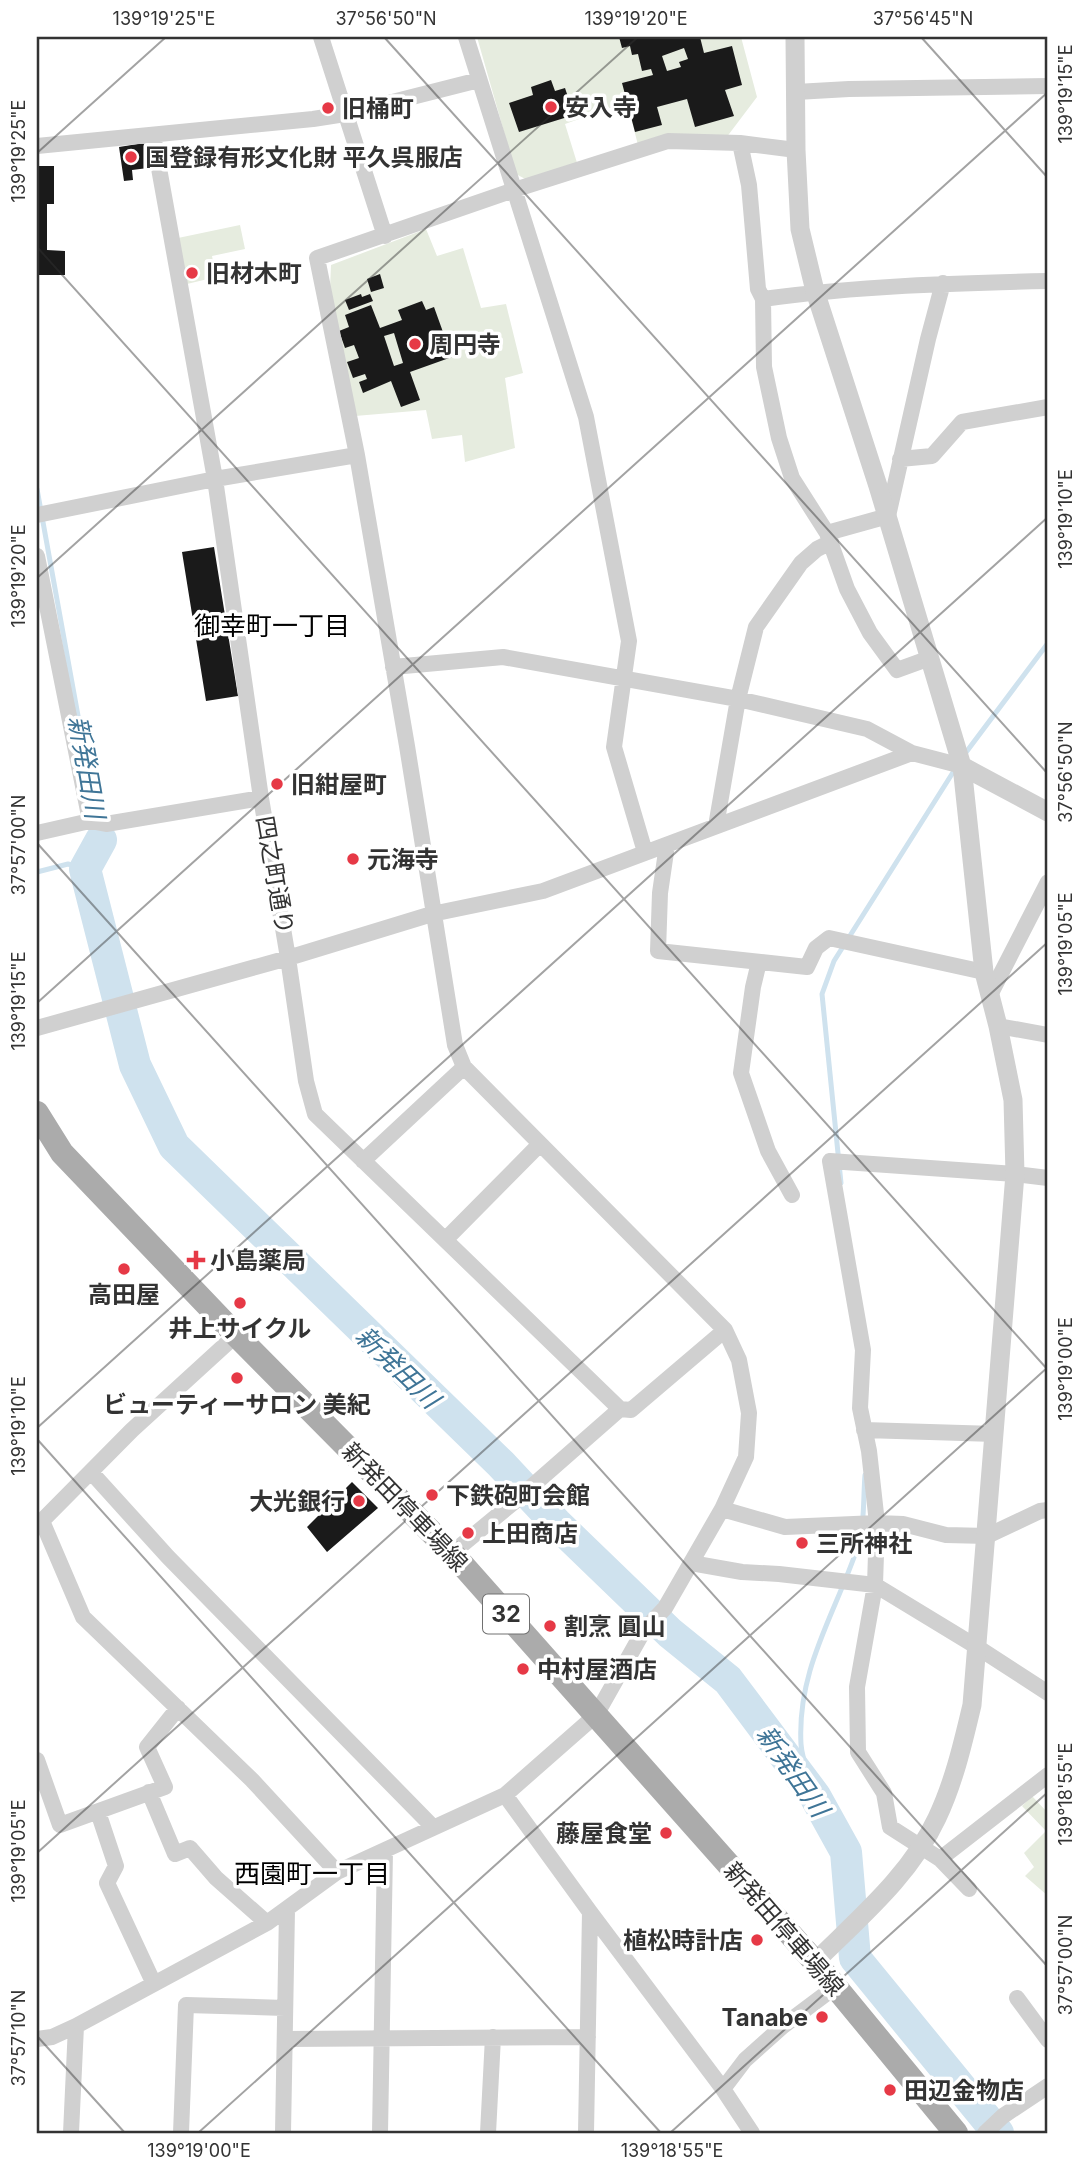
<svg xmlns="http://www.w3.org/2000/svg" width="1085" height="2170" font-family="Inter,'Noto Sans JP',sans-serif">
	<rect width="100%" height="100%" fill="#fff"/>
	<!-- green -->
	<path fill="#e6ecdf" d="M 477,37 L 741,37 L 757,97 L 723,142 L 638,145 L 627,102 L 565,124 L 578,166 L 527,180 L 516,174 Z
		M 240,225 L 245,249 L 212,256 L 216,277 L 187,284 L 178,238 Z
		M 426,229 L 437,256 L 463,248 L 481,308 L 506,304 L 523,373 L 505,378 L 515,448 L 465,462 L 462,435 L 432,439 L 426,410 L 355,416 L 330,288 L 331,265 Z
		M 1032,1796 L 1048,1813 L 1048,1896 L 1025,1876 L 1034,1867 L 1024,1853 L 1046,1831 L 1022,1806 Z"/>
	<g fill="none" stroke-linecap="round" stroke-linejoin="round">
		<!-- stream -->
		<path stroke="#cfe2ee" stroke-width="5" d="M 37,489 L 90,782
			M 964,755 L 1048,643
			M 98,826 L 101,840
			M 37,872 L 68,864 L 85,869
			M 841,1183 L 822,994 L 834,961 L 957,766
			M 815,1796 C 811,1780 802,1761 801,1744 C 797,1670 834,1616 857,1549 C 865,1525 863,1500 865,1475"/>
		<!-- river -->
		<path stroke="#cfe2ee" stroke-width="32" d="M 101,840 L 85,869 L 135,1065 L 174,1146 L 501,1464 L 556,1523 L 670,1633 L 728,1680 L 815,1796 L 846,1852 L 855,1958 L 998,2133"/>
	</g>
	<!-- building -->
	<path fill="#1a1a1a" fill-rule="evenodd" d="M 619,37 L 700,37 L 704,53 L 732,46 L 742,85 L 725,90 L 734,116 L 695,127 L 687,99 L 657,107 L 662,125 L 635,132 L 622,83 L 653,75 L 651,69 L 642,71 L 638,54 L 632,55 L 630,46 L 622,48 ZM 684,48 L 688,59 L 679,62 L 681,67 L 667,71 L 662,56 Z
		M 551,80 L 555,91 L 565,88 L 574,115 L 519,132 L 509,103 L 533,95 L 531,87 Z
		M 144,143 L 148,168 L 132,170 L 133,180 L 124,181 L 119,147 Z
		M 37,166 L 54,166 L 54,204 L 47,204 L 47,250 L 65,251 L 65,275 L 37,275 Z
		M 380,274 L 384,288 L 371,292 L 367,279 Z
		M 361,294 L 362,297 L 370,294 L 373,301 L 349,310 L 345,300 Z
		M 422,301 L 426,310 L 434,307 L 452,357 L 410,372 L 420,400 L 401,407 L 391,381 L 363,393 L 359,382 L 367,379 L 365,374 L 353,378 L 347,362 L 359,358 L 354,345 L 345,348 L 339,331 L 349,327 L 345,315 L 371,305 L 380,328 L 402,320 L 398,310 ZM 394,333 L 403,363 L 394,366 L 384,336 Z
		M 214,547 L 238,696 L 206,701 L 182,552 Z
		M 352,1482 L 378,1508 L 327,1552 L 307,1527 Z"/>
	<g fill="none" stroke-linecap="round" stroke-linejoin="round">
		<!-- minor -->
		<path stroke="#d0d0d0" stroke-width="16" d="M 321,37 L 385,236
			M 466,37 L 586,417 L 629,641 L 614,747 L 645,852
			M 796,92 L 849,89 L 1048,86
			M 153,135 L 215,479 L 261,798 L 288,958 L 306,1081 L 315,1114 L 620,1409
			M 740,143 L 749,185 L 758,289 L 763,299
			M 37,146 L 313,119 L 345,114 L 479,80
			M 900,459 L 932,456 L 962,422 L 1048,407
			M 37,515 L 215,479 L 357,455
			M 827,533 L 888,516 L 928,339 L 943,283
			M 37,556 L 90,821
			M 930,658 L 897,670 L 870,633 L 847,589 L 827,533 L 792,478 L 779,438 L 764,367 L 763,299 C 858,286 953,283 1048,281
			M 393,667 L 503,657 L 738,699 L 867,729 L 912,753
			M 716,826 L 738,699 L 756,627 L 801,563 L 817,549 L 831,542
			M 37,833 L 90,821 L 106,824 L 261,798
			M 667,845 L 660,893 L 658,951 L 807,967 L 816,948 L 829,938 L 984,972
			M 759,962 L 753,987 L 741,1073 L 768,1151 L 792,1195
			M 990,995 L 1048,882
			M 998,1026 L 1048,1035
			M 37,1028 L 288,958 L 432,914 L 543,891 L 912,753 L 962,766
			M 363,1161 L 464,1067
			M 446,1239 L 539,1145
			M 864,1430 L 995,1434
			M 91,1472 L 168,1557 L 433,1827
			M 722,1509 L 785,1527 L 877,1523 L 903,1524 L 946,1535 L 987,1536 L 1040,1511 L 1048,1510
			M 42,1521 L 83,1617 L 252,1780 L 337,1872
			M 37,1526 L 132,1430 L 236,1335
			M 452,1553 L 514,1502 L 620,1409 L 631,1410 L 725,1330
			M 691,1563 L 742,1572 L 779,1574 L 875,1585 L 977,1647 L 1048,1693
			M 37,1760 L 60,1825 L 165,1787 L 147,1747 L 178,1708
			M 149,1792 L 175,1854 L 190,1848 L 216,1878 L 267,1923
			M 505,1795 L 590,1912 L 723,2089 L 752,2133
			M 98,1812 L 116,1866 L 107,1883 L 154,1984
			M 940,1859 L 1048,1775
			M 969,1889 L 940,1859 L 890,1827 L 884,1793 L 858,1752 L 857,1687 L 875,1585 L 877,1523 L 869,1451 L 860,1408 L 863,1350 L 830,1161 L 1015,1174 L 1048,1178
			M 1017,1998 L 1048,2040
			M 37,2039 L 52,2037 L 76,2026 L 267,1923 L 337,1872 L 505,1795 L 596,1715 L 644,1630 L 665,1608 L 722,1509 L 746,1457 L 749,1413 L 739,1360 L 725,1330 L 464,1067 L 455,1045 L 407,746 L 357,455 L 317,258 L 514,190 L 668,141 L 740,143 L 796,150
			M 285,2039 L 588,2037
			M 723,2089 L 745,2060 L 783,2026 L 835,1987
			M 71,2133 L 76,2026
			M 181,2133 L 186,2005 L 285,2008
			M 283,2133 L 287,1910
			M 380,2133 L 385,1851
			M 488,2133 L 493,2037
			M 586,2133 L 590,1912
			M 985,2133 L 1003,2116 L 1048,2086"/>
		<!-- tertiary -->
		<path stroke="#d0d0d0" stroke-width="19" d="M 795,37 L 796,150 L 800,229 L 815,291 L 878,486 L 962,766 L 984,972 L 998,1026 L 1013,1100 L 1015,1174 L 972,1705 C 963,1743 954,1782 937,1818 C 910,1876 859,1918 815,1962
			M 962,766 L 1048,812"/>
		<!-- primary -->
		<path stroke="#ababab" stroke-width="24" d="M 37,1113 L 62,1153 L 236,1335 L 452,1553 L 815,1962 L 956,2133"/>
	</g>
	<!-- ticks -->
	<path fill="none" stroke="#333" stroke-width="2" stroke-opacity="0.45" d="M 384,37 L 1048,774M 921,37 L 1048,178M 37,153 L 166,37M 37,247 L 1048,1370M 37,578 L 638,37M 37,843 L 1048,1967M 37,1003 L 1048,92M 37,1428 L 1048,517M 37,1439 L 661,2133M 37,1853 L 1048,942M 37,2036 L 125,2133M 198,2133 L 1048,1367M 670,2133 L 1048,1792"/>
	<!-- markers -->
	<g fill="#e63946" stroke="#fff" stroke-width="2.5">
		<circle cx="551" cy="107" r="7"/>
		<circle cx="328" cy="108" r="7"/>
		<circle cx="131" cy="157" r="7"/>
		<circle cx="192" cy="273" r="7"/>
		<circle cx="415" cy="344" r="7"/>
		<circle cx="277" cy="784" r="7"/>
		<circle cx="353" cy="859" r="7"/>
		<path d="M192.5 1249.5h7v7h7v7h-7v7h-7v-7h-7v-7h7z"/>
		<circle cx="124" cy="1269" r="7"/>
		<circle cx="240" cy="1303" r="7"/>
		<circle cx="237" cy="1378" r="7"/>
		<circle cx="432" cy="1495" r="7"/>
		<circle cx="359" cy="1501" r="7"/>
		<circle cx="468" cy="1533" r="7"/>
		<circle cx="802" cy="1543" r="7"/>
		<circle cx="550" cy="1626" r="7"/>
		<circle cx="523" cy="1669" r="7"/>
		<circle cx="666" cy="1833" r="7"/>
		<circle cx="757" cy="1940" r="7"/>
		<circle cx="822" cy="2017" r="7"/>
		<circle cx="890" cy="2090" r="7"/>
	</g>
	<g text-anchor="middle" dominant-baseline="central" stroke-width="7" stroke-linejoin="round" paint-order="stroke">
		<!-- shield labels -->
		<rect fill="#fff" stroke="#707070" stroke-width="2" x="483" y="1594.5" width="46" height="39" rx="5"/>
		<g font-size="23" font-weight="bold" fill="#333">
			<text x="506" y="1614">32</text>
		</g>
		<!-- poi labels -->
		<g font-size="24" font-weight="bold" fill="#333" stroke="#fff" text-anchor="start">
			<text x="565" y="107">安入寺</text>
			<text x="342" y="108">旧桶町</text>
			<text x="145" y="157">国登録有形文化財 平久呉服店</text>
			<text x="206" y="273">旧材木町</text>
			<text x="429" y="344">周円寺</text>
			<text x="291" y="784">旧紺屋町</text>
			<text x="367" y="859">元海寺</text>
			<text x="210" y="1260">小島薬局</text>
			<text x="124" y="1294" text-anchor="middle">高田屋</text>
			<text x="240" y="1328" text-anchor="middle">井上サイクル</text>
			<text x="237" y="1404" text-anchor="middle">ビューティーサロン 美紀</text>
			<text x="446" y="1495">下鉄砲町会館</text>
			<text x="345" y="1501" text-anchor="end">大光銀行</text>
			<text x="482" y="1533">上田商店</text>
			<text x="816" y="1543">三所神社</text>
			<text x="564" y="1626">割烹 圓山</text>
			<text x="537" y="1669">中村屋酒店</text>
			<text x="652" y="1833" text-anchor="end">藤屋食堂</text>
			<text x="743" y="1940" text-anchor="end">植松時計店</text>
			<text x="808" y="2017" text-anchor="end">Tanabe</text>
			<text x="904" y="2090">田辺金物店</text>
		</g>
		<!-- street labels -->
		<g font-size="24" fill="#333" stroke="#fff">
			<text transform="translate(275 875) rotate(80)">四之町通り</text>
			<text transform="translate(405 1507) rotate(46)">新発田停車場線</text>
			<text transform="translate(784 1929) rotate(49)">新発田停車場線</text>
		</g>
		<!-- neighbourhood labels -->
		<g font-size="26" fill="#000" stroke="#fff">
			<text x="272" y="625">御幸町一丁目</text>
			<text x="312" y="1873">西園町一丁目</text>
		</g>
		<!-- water labels -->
		<g font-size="26" font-style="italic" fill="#3f7597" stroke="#fff">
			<text transform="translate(87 767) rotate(80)">新発田川</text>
			<text transform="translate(398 1367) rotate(44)">新発田川</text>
			<text transform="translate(793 1771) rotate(55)">新発田川</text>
		</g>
	</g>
	<!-- border -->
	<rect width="1085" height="2170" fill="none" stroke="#ffffff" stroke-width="77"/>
	<rect x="38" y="38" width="1008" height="2094" fill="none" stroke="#333" stroke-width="2.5"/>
	<g font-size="18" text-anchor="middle" fill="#333">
		<text x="164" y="25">139°19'25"E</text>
		<text x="386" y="25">37°56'50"N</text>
		<text x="636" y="25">139°19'20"E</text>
		<text x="923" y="25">37°56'45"N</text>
		<text transform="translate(1066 94) rotate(-90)" y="6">139°19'15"E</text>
		<text transform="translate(19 151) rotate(-90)" y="6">139°19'25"E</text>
		<text transform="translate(1066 519) rotate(-90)" y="6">139°19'10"E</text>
		<text transform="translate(19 576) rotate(-90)" y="6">139°19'20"E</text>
		<text transform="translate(1066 772) rotate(-90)" y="6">37°56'50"N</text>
		<text transform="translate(19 845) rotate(-90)" y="6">37°57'00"N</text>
		<text transform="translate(1066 944) rotate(-90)" y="6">139°19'05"E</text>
		<text transform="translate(19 1001) rotate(-90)" y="6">139°19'15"E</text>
		<text transform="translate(1066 1369) rotate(-90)" y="6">139°19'00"E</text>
		<text transform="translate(19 1426) rotate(-90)" y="6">139°19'10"E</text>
		<text transform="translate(1066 1794) rotate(-90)" y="6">139°18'55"E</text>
		<text transform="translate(19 1851) rotate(-90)" y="6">139°19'05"E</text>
		<text transform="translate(1066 1965) rotate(-90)" y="6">37°57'00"N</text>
		<text transform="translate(19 2038) rotate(-90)" y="6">37°57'10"N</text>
		<text x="199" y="2157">139°19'00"E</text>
		<text x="672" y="2157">139°18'55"E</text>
	</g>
</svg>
